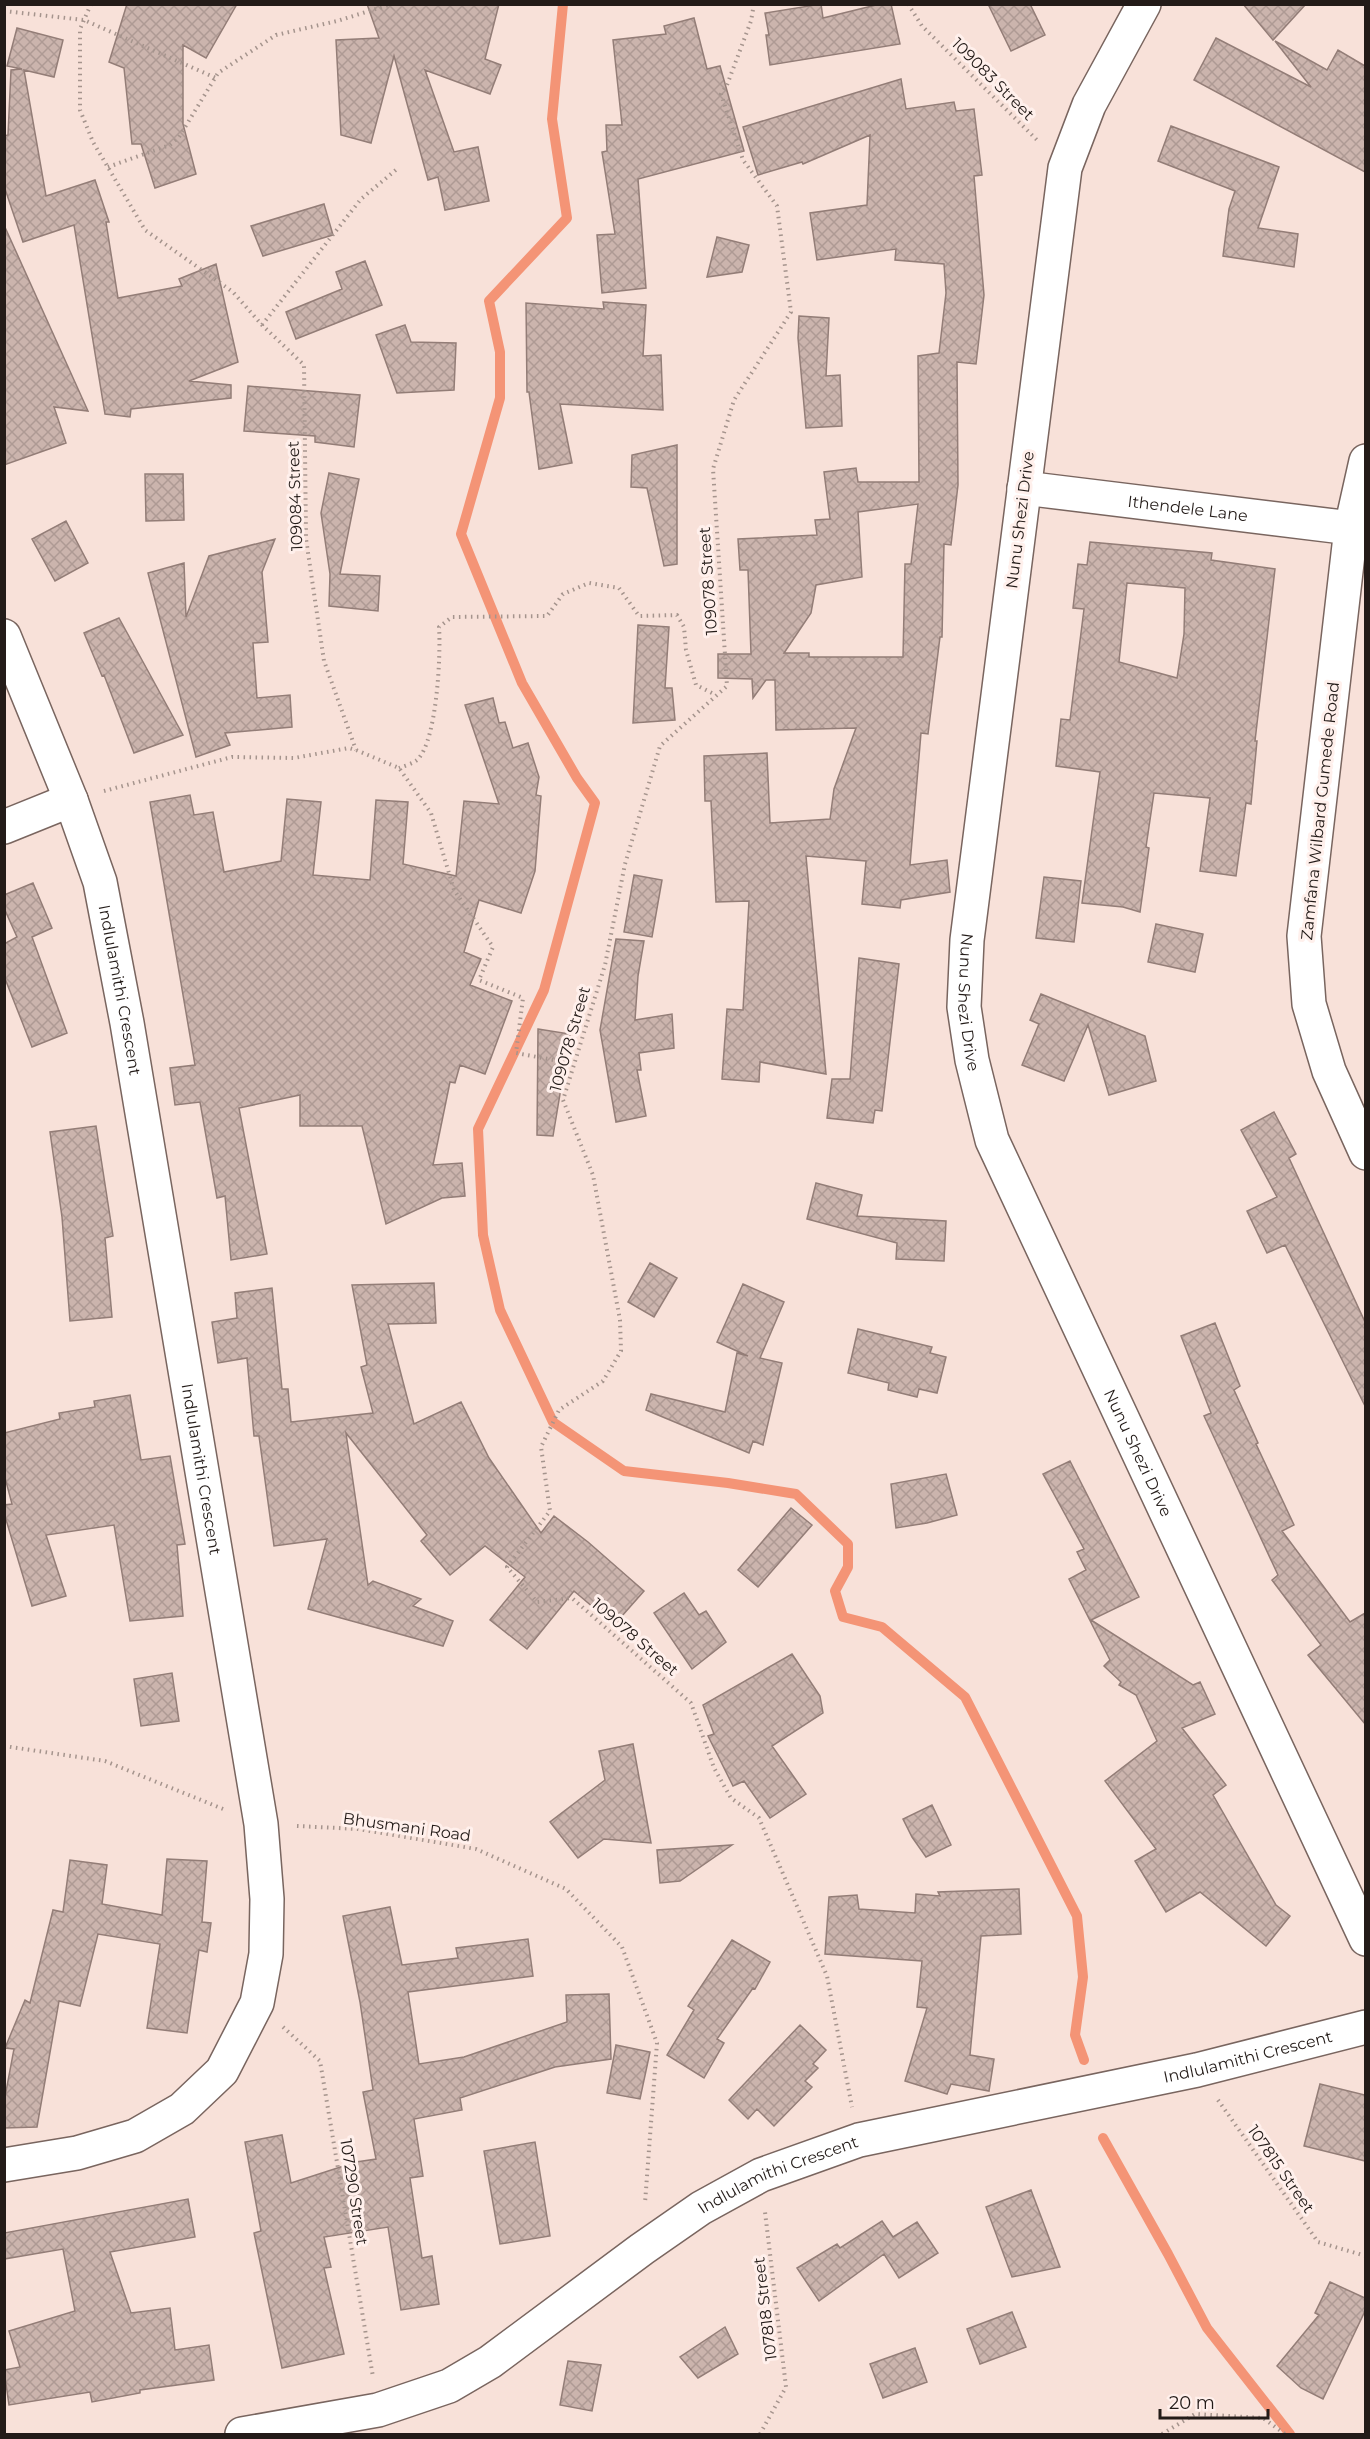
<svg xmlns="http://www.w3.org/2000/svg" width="1370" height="2439" font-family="Montserrat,sans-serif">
	<defs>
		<pattern id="building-cross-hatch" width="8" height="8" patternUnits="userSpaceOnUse" patternTransform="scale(1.5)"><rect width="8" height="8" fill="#cbb4ad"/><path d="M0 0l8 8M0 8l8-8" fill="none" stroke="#ae9a94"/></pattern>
	</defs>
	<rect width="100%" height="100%" fill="#f8e1d9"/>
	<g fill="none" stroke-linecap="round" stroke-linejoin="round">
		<!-- stream -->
		<path stroke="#f49476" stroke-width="10" d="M 563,4 L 552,119 L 567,218 L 489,301 L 500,352 L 500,398 L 461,534 L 522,683 L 577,778 L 595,803 L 544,990 L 478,1129 L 483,1235 L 500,1310 L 553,1422 L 624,1471 L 728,1483 L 796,1494 L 848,1544 L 848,1567 L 835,1591 L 843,1617 L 882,1627 L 965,1697 L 1077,1916 L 1083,1977 L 1075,2035 L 1084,2060
			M 1103,2138 L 1168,2254 L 1207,2328 L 1290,2434"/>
	</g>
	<!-- building -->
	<path fill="url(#building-cross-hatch)" stroke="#937d77" stroke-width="1.5" fill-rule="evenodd" d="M 127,4 L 237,4 L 206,58 L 183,45 L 183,124 L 196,174 L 155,188 L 141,144 L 132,144 L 124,68 L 109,62 Z
		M 367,4 L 499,4 L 485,59 L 501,65 L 490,94 L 425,70 L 454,152 L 478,147 L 489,201 L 445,210 L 438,177 L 428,180 L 394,56 L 371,143 L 341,135 L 336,40 L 379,38 Z
		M 821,4 L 823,18 L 880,4 L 891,4 L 900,44 L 770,65 L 766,35 L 769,35 L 765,13 Z
		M 988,4 L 1030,4 L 1045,35 L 1011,51 Z
		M 1243,4 L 1306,4 L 1273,40 Z
		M 694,18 L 707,69 L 720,66 L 744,151 L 638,179 L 646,288 L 602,293 L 597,235 L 615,234 L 602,152 L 607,151 L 606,125 L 622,125 L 613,40 L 666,34 L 664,26 Z
		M 17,28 L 63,40 L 54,77 L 24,70 L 46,196 L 95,180 L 109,222 L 106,222 L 118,298 L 182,286 L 179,279 L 216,264 L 238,362 L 189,381 L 231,385 L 231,398 L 131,409 L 130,417 L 105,414 L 74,225 L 23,242 L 4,186 L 4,136 L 8,135 L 11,70 L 22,69 L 7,66 Z
		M 1216,38 L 1311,87 L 1275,41 L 1327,70 L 1338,50 L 1365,66 L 1365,172 L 1194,80 Z
		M 901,79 L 906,109 L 954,102 L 956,111 L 974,109 L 982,175 L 974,176 L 984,295 L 976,364 L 957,362 L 958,485 L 951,545 L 944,544 L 942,637 L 940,637 L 928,734 L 921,733 L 910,865 L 947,860 L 950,892 L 901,900 L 900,908 L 862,904 L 866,861 L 806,856 L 826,1074 L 760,1062 L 759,1082 L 722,1079 L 727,1009 L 743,1010 L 749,901 L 716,902 L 711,801 L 705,801 L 704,756 L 767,753 L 770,823 L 830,819 L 834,789 L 856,728 L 776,730 L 775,680 L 766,680 L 753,698 L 752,679 L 718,678 L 718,654 L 751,654 L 748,570 L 740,570 L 738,539 L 817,535 L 815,520 L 830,519 L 824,472 L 856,468 L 858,482 L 919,482 L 918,356 L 939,353 L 946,293 L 944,264 L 895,260 L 896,249 L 817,260 L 810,213 L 867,205 L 870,135 L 803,164 L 802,162 L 758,175 L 743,127 ZM 918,504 L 911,564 L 905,564 L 903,657 L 809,657 L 809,653 L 784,653 L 811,613 L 816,585 L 862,577 L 858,512 Z
		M 1171,126 L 1279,167 L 1258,228 L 1298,234 L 1294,267 L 1223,256 L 1229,209 L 1235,191 L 1158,161 Z
		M 324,204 L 333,235 L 263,256 L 251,226 Z
		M 4,225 L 88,411 L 54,407 L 66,443 L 4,465 Z
		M 717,237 L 749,245 L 742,272 L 707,277 Z
		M 365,261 L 382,305 L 296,339 L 286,312 L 342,289 L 336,272 Z
		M 603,302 L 646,305 L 643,356 L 661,355 L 663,410 L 560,404 L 572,463 L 539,469 L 529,392 L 527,392 L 526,303 L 604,309 Z
		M 799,316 L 829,318 L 826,376 L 840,375 L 842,426 L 806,428 L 798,338 Z
		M 405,325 L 411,342 L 456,343 L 454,390 L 397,393 L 376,335 Z
		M 248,386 L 360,395 L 354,447 L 315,442 L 315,436 L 244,431 Z
		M 677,445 L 677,564 L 664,566 L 647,488 L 631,487 L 632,455 Z
		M 329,473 L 359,479 L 340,574 L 380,576 L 378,611 L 329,606 L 330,574 L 321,513 Z
		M 145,474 L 183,474 L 184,520 L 146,521 Z
		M 66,521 L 88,563 L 55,581 L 32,539 Z
		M 275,539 L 262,572 L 268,642 L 253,643 L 257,698 L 290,695 L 292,727 L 225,733 L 230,745 L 196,757 L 148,573 L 184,563 L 186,617 L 209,556 Z
		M 1090,542 L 1212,553 L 1211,560 L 1275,569 L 1255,741 L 1257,741 L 1251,804 L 1246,803 L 1236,876 L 1200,871 L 1210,798 L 1154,793 L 1146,847 L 1149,848 L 1140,912 L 1123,907 L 1082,903 L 1100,772 L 1056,766 L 1061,719 L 1070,720 L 1084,609 L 1073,608 L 1078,564 L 1087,565 ZM 1127,583 L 1185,588 L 1184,634 L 1177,678 L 1119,662 Z
		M 119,618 L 183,735 L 134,753 L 104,675 L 102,676 L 84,633 Z
		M 638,625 L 669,627 L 665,688 L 672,688 L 675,720 L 633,723 Z
		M 493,698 L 499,723 L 505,722 L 513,748 L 528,743 L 539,777 L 536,795 L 541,796 L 535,871 L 521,913 L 479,900 L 464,952 L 481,959 L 470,985 L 512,1001 L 485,1074 L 460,1065 L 455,1083 L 450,1082 L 433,1165 L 462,1163 L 465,1196 L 442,1198 L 386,1224 L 362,1126 L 300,1126 L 300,1095 L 239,1108 L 267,1254 L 231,1260 L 225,1196 L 217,1198 L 200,1102 L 175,1105 L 170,1068 L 195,1065 L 150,802 L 190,795 L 194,815 L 213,812 L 224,872 L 281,861 L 287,799 L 321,802 L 313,875 L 370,880 L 376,800 L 408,802 L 403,864 L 456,876 L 464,801 L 499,804 L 465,705 Z
		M 634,875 L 662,880 L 652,937 L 624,932 Z
		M 1044,877 L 1081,881 L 1074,942 L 1036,938 Z
		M 33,883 L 52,928 L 32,937 L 67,1033 L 32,1047 L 4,976 L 4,944 L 17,937 L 4,908 L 4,895 Z
		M 1156,924 L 1203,934 L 1195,972 L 1148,962 Z
		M 616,939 L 644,941 L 638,976 L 635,1020 L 672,1014 L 674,1048 L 639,1053 L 641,1070 L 637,1070 L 646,1116 L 616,1122 L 600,1030 Z
		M 859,958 L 899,964 L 882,1111 L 875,1110 L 873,1123 L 827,1118 L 832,1079 L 850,1079 Z
		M 1041,994 L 1145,1036 L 1156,1081 L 1109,1095 L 1088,1025 L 1064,1081 L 1022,1065 L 1039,1024 L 1030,1020 Z
		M 538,1029 L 570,1034 L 553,1136 L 537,1135 Z
		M 1274,1112 L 1296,1154 L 1289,1158 L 1365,1322 L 1365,1406 L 1285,1245 L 1267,1253 L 1247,1211 L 1277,1197 L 1241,1130 Z
		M 96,1126 L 113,1236 L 105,1238 L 112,1317 L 70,1321 L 62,1217 L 50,1132 Z
		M 816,1183 L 862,1195 L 857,1216 L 946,1221 L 944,1261 L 896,1259 L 897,1243 L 807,1219 Z
		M 650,1263 L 677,1278 L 654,1317 L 628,1302 Z
		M 434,1283 L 436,1323 L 388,1324 L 414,1424 L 461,1402 L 489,1458 L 541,1533 L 554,1516 L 588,1542 L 644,1591 L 614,1625 L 574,1591 L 527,1649 L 490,1620 L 525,1577 L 485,1546 L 450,1575 L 421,1541 L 427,1535 L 346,1433 L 368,1585 L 373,1581 L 421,1599 L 413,1606 L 453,1621 L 443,1646 L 308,1609 L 327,1539 L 274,1546 L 259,1436 L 254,1436 L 247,1358 L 218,1363 L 212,1322 L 237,1318 L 235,1293 L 272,1288 L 282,1389 L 288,1389 L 291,1422 L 373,1413 L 361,1367 L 367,1365 L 352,1285 Z
		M 743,1284 L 784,1302 L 760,1358 L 782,1363 L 763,1445 L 753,1441 L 749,1453 L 646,1410 L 651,1394 L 725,1412 L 737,1353 L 748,1356 L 717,1342 Z
		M 1215,1323 L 1240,1386 L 1234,1390 L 1258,1443 L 1256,1444 L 1294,1525 L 1282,1531 L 1350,1622 L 1365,1613 L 1365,1724 L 1308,1655 L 1321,1645 L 1272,1580 L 1278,1575 L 1204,1416 L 1211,1413 L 1181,1336 Z
		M 858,1329 L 932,1347 L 930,1353 L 946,1357 L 937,1393 L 919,1389 L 917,1397 L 888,1390 L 889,1383 L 848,1373 Z
		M 130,1395 L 141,1460 L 170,1456 L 185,1544 L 177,1545 L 183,1616 L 130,1621 L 114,1525 L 46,1535 L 66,1596 L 32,1606 L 4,1513 L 4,1505 L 12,1504 L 4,1474 L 4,1433 L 60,1419 L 59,1413 L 95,1407 L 94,1401 Z
		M 1070,1461 L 1139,1597 L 1091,1620 L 1193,1685 L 1200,1682 L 1215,1714 L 1182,1728 L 1226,1785 L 1213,1795 L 1276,1905 L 1290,1916 L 1266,1946 L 1200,1892 L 1166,1912 L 1135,1861 L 1156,1849 L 1105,1781 L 1157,1741 L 1136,1695 L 1119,1685 L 1121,1682 L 1104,1666 L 1110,1660 L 1069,1579 L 1086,1570 L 1077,1552 L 1084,1549 L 1043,1474 Z
		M 946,1474 L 957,1515 L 927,1523 L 896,1528 L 891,1484 Z
		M 791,1508 L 812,1525 L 758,1587 L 738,1570 Z
		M 684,1593 L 699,1615 L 706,1611 L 726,1642 L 692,1669 L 654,1613 Z
		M 792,1654 L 820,1696 L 823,1713 L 772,1746 L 806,1794 L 770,1818 L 744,1781 L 733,1786 L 708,1736 L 714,1734 L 703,1705 Z
		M 172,1673 L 179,1721 L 141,1726 L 134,1679 Z
		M 633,1744 L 651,1843 L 604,1839 L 578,1858 L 550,1822 L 605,1780 L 599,1751 Z
		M 932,1805 L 951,1845 L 926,1857 L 912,1837 L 903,1819 Z
		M 732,1845 L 680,1881 L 660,1883 L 657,1850 Z
		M 167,1859 L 207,1861 L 202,1922 L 211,1923 L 207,1952 L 199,1950 L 187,2033 L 147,2028 L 160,1944 L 98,1934 L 80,2006 L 59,2001 L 37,2127 L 4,2128 L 4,2102 L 14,2049 L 5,2048 L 25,2000 L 30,2003 L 53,1910 L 63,1912 L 70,1860 L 107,1865 L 102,1904 L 162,1915 Z
		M 1019,1889 L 1021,1934 L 981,1936 L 970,2055 L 994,2059 L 989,2091 L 951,2084 L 947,2094 L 905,2081 L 927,2008 L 917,2007 L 922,1961 L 825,1954 L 829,1897 L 857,1895 L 859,1909 L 915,1913 L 916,1894 L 940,1896 L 938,1892 Z
		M 390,1907 L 402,1965 L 458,1958 L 456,1948 L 528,1939 L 533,1976 L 408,1992 L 419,2064 L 464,2057 L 567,2022 L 566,1995 L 609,1994 L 611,2059 L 555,2067 L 460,2098 L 462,2110 L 414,2119 L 423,2176 L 410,2178 L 422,2258 L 432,2256 L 439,2304 L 401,2310 L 388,2227 L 324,2237 L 331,2267 L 324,2268 L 344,2354 L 282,2368 L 254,2233 L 261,2231 L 245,2142 L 282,2135 L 291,2183 L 356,2162 L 376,2159 L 363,2092 L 373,2090 L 360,2002 L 343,1916 Z
		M 732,1940 L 770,1962 L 755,1989 L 753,1988 L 717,2039 L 724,2043 L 704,2078 L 667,2055 L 694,2010 L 688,2006 Z
		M 800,2025 L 826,2050 L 813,2064 L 818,2068 L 805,2081 L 812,2087 L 774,2126 L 757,2109 L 748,2119 L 729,2100 Z
		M 616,2045 L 650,2052 L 640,2099 L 607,2093 Z
		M 1320,2084 L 1365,2095 L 1365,2161 L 1304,2146 Z
		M 535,2142 L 550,2236 L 500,2244 L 484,2151 Z
		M 1031,2190 L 1060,2267 L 1012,2277 L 986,2207 Z
		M 188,2199 L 195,2237 L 110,2252 L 131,2313 L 170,2308 L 175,2350 L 209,2345 L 214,2380 L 140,2390 L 140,2393 L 92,2402 L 90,2392 L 9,2405 L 4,2370 L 20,2367 L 9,2331 L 75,2311 L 63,2249 L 4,2259 L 4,2233 Z
		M 882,2221 L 893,2237 L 917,2222 L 938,2253 L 899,2278 L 884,2254 L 819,2301 L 797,2268 L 837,2244 L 840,2248 Z
		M 1330,2282 L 1365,2298 L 1365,2311 L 1323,2399 L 1301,2388 L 1277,2366 L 1319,2315 L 1315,2313 Z
		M 1012,2312 L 1026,2347 L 980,2364 L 967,2329 Z
		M 725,2327 L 738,2354 L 698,2378 L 680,2357 Z
		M 915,2348 L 927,2382 L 883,2398 L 870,2364 Z
		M 568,2361 L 601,2365 L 592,2411 L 560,2405 Z"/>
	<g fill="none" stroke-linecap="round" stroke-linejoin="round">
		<defs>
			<g id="minor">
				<path id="s1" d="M 1144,4 L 1089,105 L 1065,168 L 967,940 L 964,1007 L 972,1060 L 992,1140 L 1366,1939"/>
				<path d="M 1366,461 L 1351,528 L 1304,936 L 1309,1004 L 1329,1071 L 1366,1153"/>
				<path id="s2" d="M 1024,488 L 1351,528"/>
				<path id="s3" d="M 4,636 L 71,800 L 100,882 L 127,1023 L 261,1824 L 267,1899 L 266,1954 L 257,2003 L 222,2071 L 182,2109 L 135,2136 L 77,2153 L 4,2165"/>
				<path d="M 4,827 L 71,800"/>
				<path id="s4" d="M 242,2434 L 378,2410 L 449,2386 L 490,2362 L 642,2249 L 701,2208 L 761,2175 L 859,2140 L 1197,2070 L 1366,2027"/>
			</g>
		</defs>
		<!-- minor casing -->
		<use href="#minor" stroke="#79655f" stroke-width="36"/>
		<!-- path -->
		<path stroke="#a5948d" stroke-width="4" stroke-dasharray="1.5 4.5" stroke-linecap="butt" d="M 91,4 L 80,29 L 80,110 L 93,142 L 145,230 L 233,292 L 262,325 L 304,365 L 306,539 L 324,661 L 356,750
			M 754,4 L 751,21 L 727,85 L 721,94 L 743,160 L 777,206 L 791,312 L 734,400 L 713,469 L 727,686 L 660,746 L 625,864 L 605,965 L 563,1100 L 593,1175 L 620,1320 L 621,1351 L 603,1381 L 559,1410 L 541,1447 L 550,1511 L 507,1567 L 537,1602 L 572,1598 L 691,1703 L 714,1768 L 731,1798 L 759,1818 L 827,1976 L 852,2107
			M 908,4 L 922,26 L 1037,140
			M 4,11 L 84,20 L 216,78
			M 108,167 L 170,145 L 179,137 L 218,73 L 276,35 L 337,21 L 392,4
			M 262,325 L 361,199 L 397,169
			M 399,768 C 404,766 412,764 417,760 C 437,742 441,654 439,627 L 452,617 L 547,616 L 563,594 L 589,583 L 619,588 L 639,616 L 677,615 L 684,627 L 686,650 L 696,685 L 714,694
			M 104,791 L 232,757 L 294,758 L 349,748 L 356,750 L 399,768 L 431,813 L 454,890 L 493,947 L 479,980 L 523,998 L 516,1053 L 575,1064
			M 4,1746 L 105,1761 L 223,1809
			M 297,1826 L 358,1829 L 476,1849 L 566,1889 L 622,1947 L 657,2043 L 645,2203
			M 283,2027 L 320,2061 L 373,2377
			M 1218,2100 L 1318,2242 L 1366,2256
			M 760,2434 L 786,2387 L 765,2212
			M 1162,2434 L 1195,2414 L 1263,2418 L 1285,2434"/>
		<!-- minor -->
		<use href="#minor" stroke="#fff" stroke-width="33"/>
	</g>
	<g text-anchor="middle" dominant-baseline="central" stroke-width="6" stroke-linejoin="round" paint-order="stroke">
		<!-- street labels -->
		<g font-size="16" fill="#231b18" stroke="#fff0ec">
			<text transform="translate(993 79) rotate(45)">109083 Street</text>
			<text transform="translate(295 496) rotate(-92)">109084 Street</text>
			<text stroke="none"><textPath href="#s2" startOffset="165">Ithendele Lane</textPath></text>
			<text transform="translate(1020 520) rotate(-83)">Nunu Shezi Drive</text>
			<text transform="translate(708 581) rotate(-94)">109078 Street</text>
			<text transform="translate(1320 811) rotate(-84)">Zamfana Wilbard Gumede Road</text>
			<text stroke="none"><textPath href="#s3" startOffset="374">Indlulamithi Crescent</textPath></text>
			<text stroke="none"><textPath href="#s1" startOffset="1023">Nunu Shezi Drive</textPath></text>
			<text transform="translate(570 1039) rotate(-74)">109078 Street</text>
			<text stroke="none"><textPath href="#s1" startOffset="1509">Nunu Shezi Drive</textPath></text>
			<text stroke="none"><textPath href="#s3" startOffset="860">Indlulamithi Crescent</textPath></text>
			<text transform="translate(635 1637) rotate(41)">109078 Street</text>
			<text transform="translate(407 1827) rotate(8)">Bhusmani Road</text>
			<text stroke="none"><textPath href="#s4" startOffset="1092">Indlulamithi Crescent</textPath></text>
			<text transform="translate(1281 2169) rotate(55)">107815 Street</text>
			<text stroke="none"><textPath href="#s4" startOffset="606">Indlulamithi Crescent</textPath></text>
			<text transform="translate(354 2192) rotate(81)">107290 Street</text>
			<text transform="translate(765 2309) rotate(-97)">107818 Street</text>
		</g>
	</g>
	<!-- border -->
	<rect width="1370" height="2439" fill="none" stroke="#231b18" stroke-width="12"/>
	<!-- scale -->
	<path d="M1160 2409v9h108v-9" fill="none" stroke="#231b18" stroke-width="3"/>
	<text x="1169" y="2409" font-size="18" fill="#231b18" stroke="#fff0ec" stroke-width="4.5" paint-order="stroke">20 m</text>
</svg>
